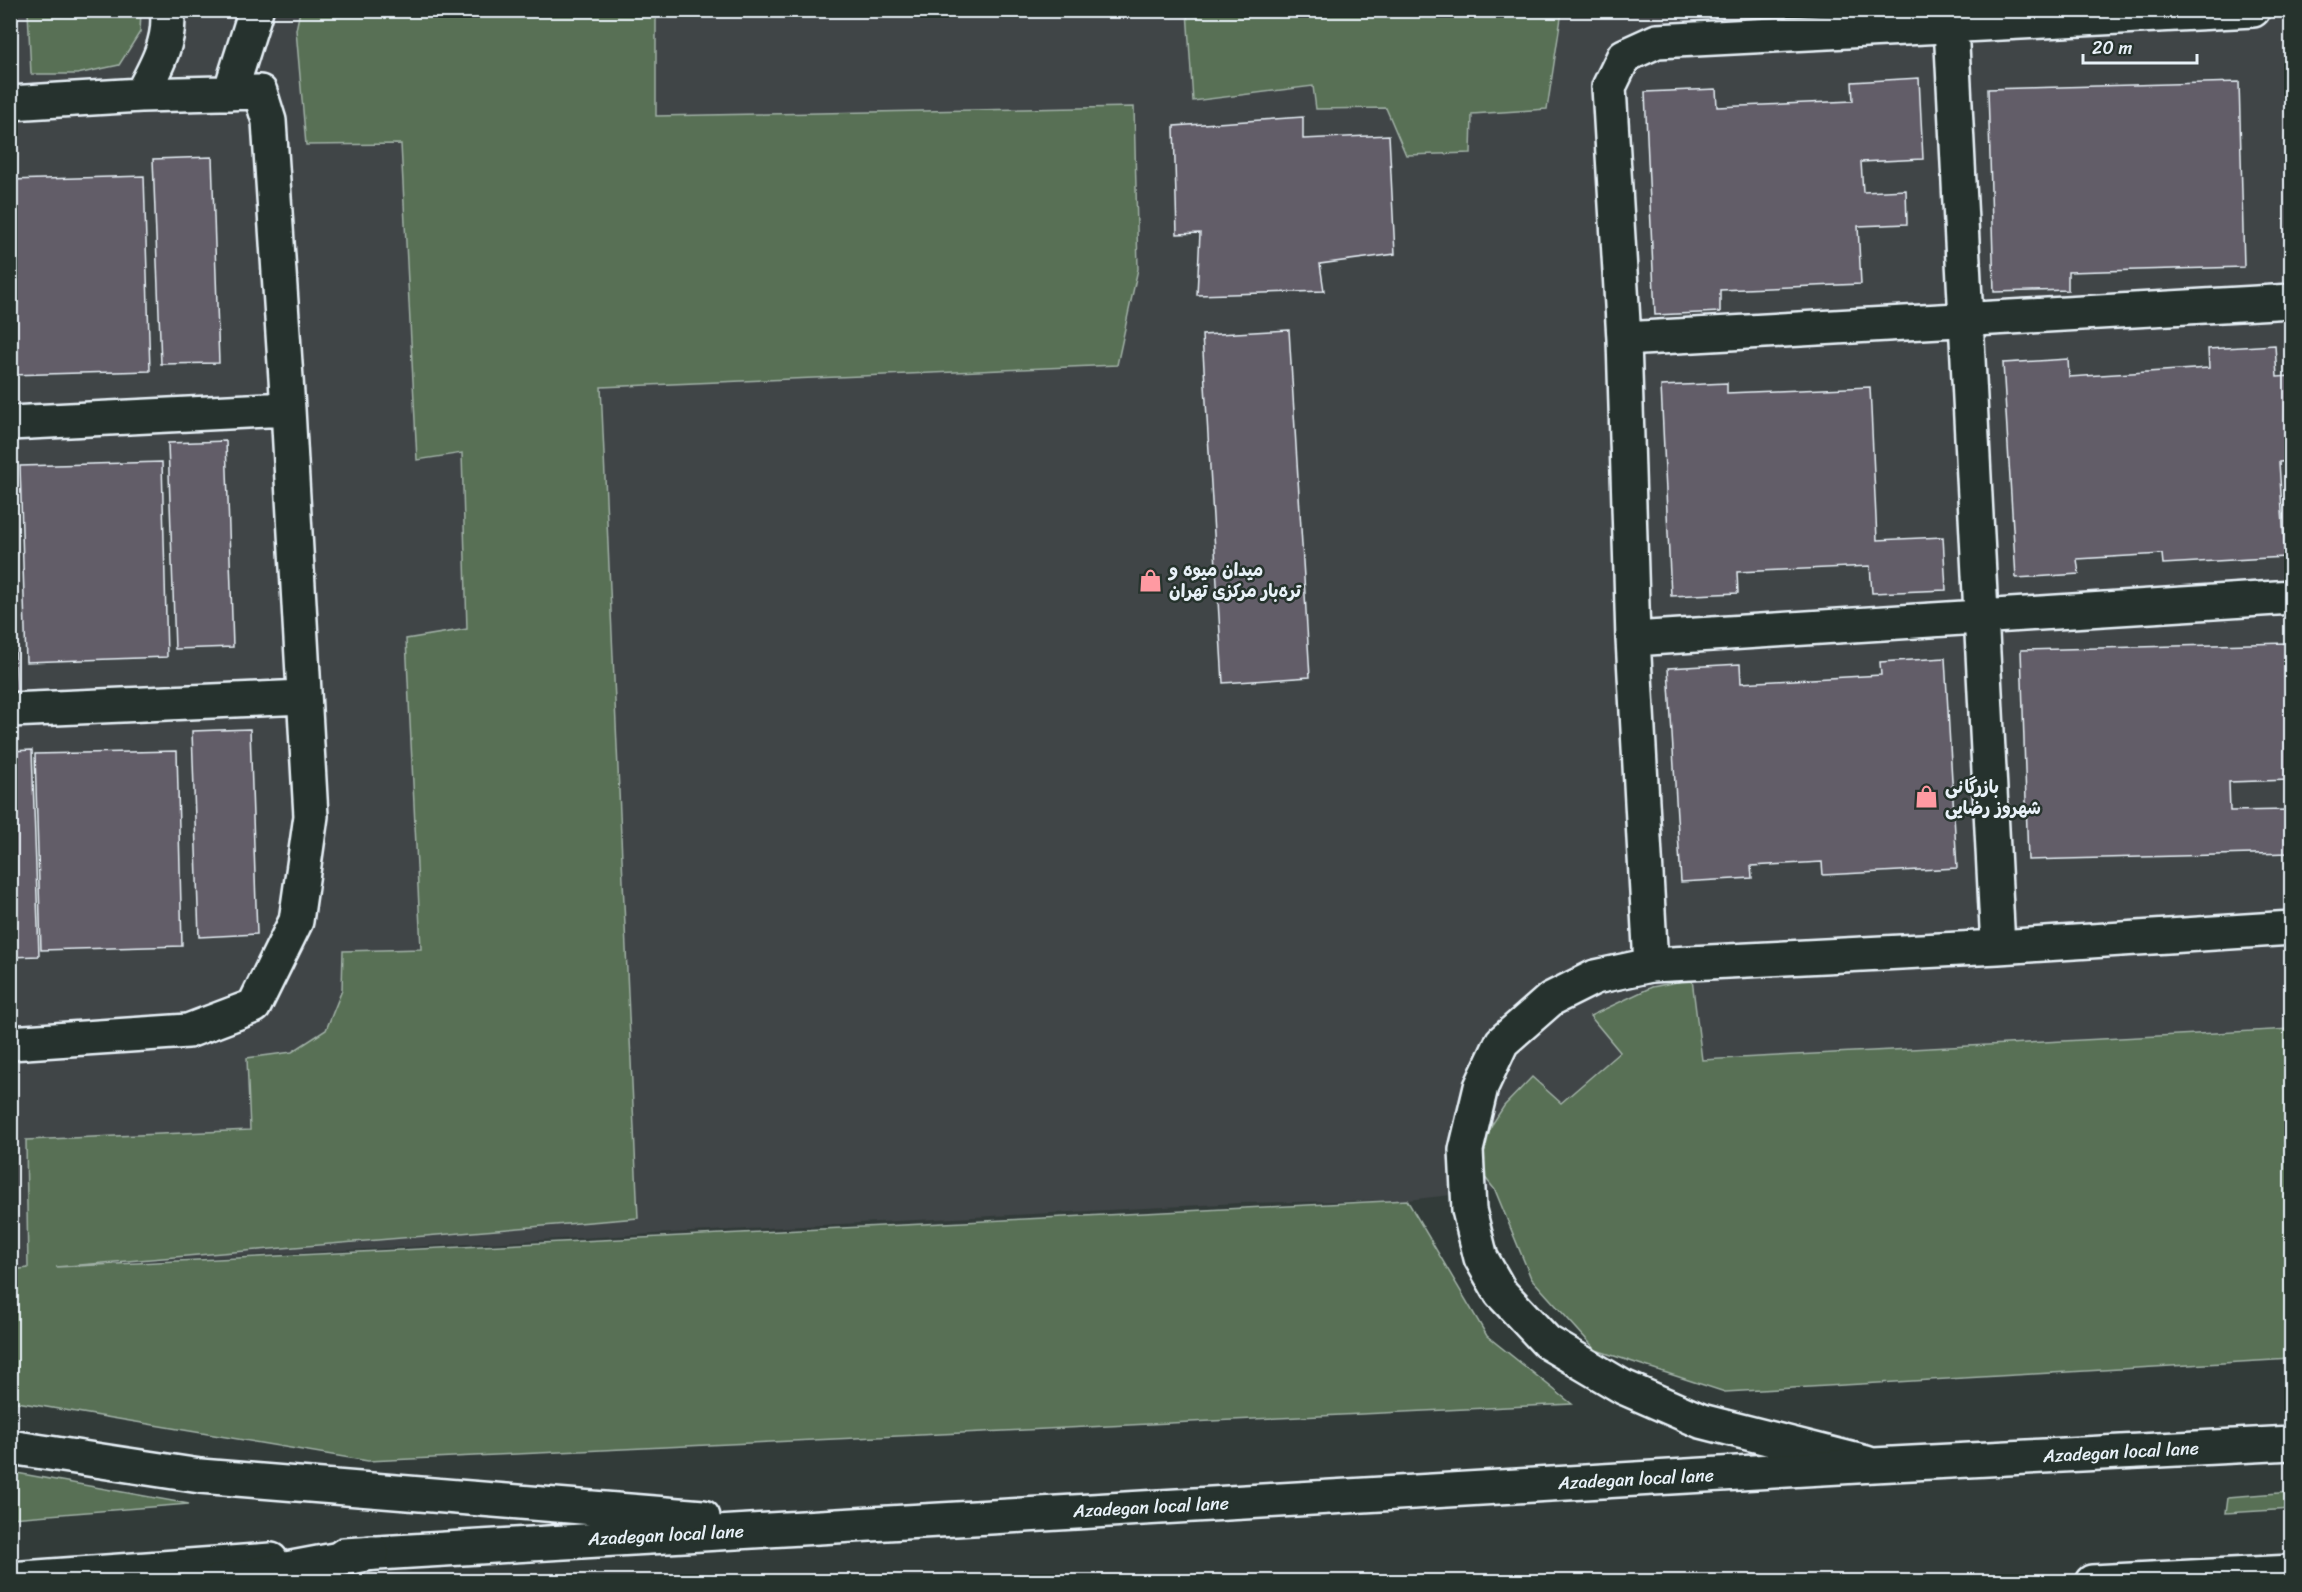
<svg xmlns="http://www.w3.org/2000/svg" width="2302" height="1592" font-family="Sriracha,'Playpen Sans Arabic',sans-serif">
	<rect width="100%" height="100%" fill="#323b39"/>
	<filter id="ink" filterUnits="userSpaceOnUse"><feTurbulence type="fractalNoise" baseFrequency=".0167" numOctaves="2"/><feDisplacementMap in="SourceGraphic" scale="12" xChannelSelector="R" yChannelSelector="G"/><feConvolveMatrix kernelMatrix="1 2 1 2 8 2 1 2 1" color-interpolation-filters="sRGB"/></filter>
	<g filter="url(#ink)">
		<!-- built -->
		<path fill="#404547" d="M 11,11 L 2291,11 L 2291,1149 L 1495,1190 L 1407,1200 L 1239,1203 L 11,1268 Z"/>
		<!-- green -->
		<path fill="#587055" stroke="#a0b0a6" stroke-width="1.5" d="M 28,11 L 141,11 L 140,32 L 119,65 L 77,74 L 31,74 Z
			M 300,11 L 711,11 L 711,15 L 656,15 L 656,116 L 1134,107 L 1138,269 L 1117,365 L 601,387 L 638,1218 L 56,1267 L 1407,1200 L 1487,1336 L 1572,1404 L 368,1461 L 11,1401 L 11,1270 L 28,1268 L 26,1140 L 250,1130 L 247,1058 L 292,1052 L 326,1030 L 342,990 L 343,951 L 421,949 L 406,639 L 467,629 L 462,453 L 417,460 L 401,144 L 306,145 L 296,30 Z
			M 1187,11 L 1187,10 L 1562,11 L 1547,109 L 1472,114 L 1471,153 L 1406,155 L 1386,108 L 1316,109 L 1313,86 L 1193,101 Z
			M 1692,979 L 1702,1060 L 2291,1029 L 2291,1359 L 1725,1392 L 1596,1350 L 1531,1278 L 1495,1190 L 1483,1175 L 1483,1146 L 1493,1123 L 1504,1106 L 1532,1077 L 1561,1103 L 1620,1052 L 1590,1016 L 1652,987 Z
			M 11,1472 L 189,1504 L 11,1518 Z
			M 2291,1492 L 2291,1509 L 2226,1513 L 2228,1497 Z"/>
		<!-- building -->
		<path fill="#625d67" stroke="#e8f1f8" stroke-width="1.5" d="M 1919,78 L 1923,159 L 1861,162 L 1863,192 L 1906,190 L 1907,224 L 1858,226 L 1861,284 L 1720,290 L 1720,312 L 1655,315 L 1645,92 L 1716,89 L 1717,107 L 1853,101 L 1852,82 Z
			M 2239,82 L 2244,267 L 2068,272 L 2068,290 L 1994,292 L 1988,89 Z
			M 1303,117 L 1303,139 L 1389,135 L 1395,254 L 1320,264 L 1324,291 L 1197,295 L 1200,233 L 1177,234 L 1174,126 Z
			M 212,157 L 219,363 L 161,364 L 153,159 Z
			M 144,176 L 150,371 L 10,375 L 10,180 Z
			M 1289,330 L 1310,677 L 1223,683 L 1202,335 Z
			M 2275,345 L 2277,377 L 2292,376 L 2292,461 L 2279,462 L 2285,557 L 2163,564 L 2162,554 L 2077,559 L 2079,574 L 2016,578 L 2003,363 L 2068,359 L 2069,377 L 2209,368 L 2208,349 Z
			M 1727,383 L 1727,393 L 1870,387 L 1877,540 L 1943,537 L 1946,590 L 1872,593 L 1870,566 L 1737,572 L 1738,593 L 1671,596 L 1661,386 Z
			M 226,441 L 233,647 L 175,649 L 168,443 Z
			M 162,462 L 167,657 L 26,662 L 20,466 Z
			M 10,518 L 17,691 L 10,692 Z
			M 2287,643 L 2290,780 L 2229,782 L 2230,811 L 2289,810 L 2290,853 L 2028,860 L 2021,650 Z
			M 1945,658 L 1957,868 L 1823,875 L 1822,862 L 1751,866 L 1752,878 L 1681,882 L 1668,668 L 1740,664 L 1741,683 L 1881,675 L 1880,662 Z
			M 250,729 L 257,934 L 199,937 L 192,731 Z
			M 32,750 L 39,956 L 10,957 L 10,751 Z
			M 177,751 L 182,946 L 41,950 L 35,754 Z"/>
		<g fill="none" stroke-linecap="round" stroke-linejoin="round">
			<defs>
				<path id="minor" d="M 1951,26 L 1998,947
					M 230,93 L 256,10
					M 141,95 C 155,69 172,40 167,10
					M 10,103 L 141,95 L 260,92 L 269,121 L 288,409 L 311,816 L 296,921 L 254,1006 L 188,1031 L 10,1043
					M 1624,339 L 2292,301
					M 10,423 L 288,409
					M 1633,639 L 2292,597
					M 10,710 L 304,697
					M 1651,965 L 1633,639 L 1624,339 L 1609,87 L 1624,56 L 1657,41 L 2253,10
					M 1866,1463 L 1701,1421 L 1623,1387 L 1547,1342 L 1501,1293 L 1481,1258 L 1469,1210 L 1466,1150 L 1481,1087 L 1502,1042 L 1551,999 L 1595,977 L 1651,965 L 1998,947 L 2292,928"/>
				<path id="major" d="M 10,1447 L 200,1476 L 703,1517
					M 344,1555 L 1874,1465 L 2292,1443
					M 10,1579 L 271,1560"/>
				<path id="highway" d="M 217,1582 L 372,1553
					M 2092,1582 L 2292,1572"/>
			</defs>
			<!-- minor casing -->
			<use href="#minor" stroke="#e8f1f8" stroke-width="38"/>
			<!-- major casing -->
			<use href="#major" stroke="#e8f1f8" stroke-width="38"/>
			<!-- highway casing -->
			<use href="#highway" stroke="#e8f1f8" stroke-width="38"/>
			<!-- minor -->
			<use href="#minor" stroke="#26332d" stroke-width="33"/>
			<!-- major -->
			<use href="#major" stroke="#26332d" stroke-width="33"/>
			<!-- highway -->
			<use href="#highway" stroke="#26332d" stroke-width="33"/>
		</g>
	</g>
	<!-- icons -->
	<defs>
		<symbol id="shop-bare" viewBox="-9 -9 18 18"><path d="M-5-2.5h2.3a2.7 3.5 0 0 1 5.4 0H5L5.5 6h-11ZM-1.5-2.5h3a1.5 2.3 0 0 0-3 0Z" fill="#ff9aa2" stroke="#26332d" stroke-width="2.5" paint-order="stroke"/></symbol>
	</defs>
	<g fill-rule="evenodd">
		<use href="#shop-bare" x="1134" y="564" width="33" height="33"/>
		<use href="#shop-bare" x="1910" y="780" width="33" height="33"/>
	</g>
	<g text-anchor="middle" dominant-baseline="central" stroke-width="5" stroke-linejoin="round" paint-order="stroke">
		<!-- poi labels -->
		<g font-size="18" font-weight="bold" fill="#e8f1f8" stroke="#26332d" text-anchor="start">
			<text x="1169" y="570">میدان میوه و<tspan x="1169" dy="21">تره‌بار مرکزی تهران</tspan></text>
			<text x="1945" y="787">بازرگانی<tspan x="1945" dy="21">شهروز رضایی</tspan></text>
		</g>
		<!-- street labels -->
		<g font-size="18" fill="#e8f1f8" stroke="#26332d">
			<text transform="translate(2121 1452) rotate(-3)">Azadegan local lane</text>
			<text transform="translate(1636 1479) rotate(-3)">Azadegan local lane</text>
			<text transform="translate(1151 1507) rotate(-3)">Azadegan local lane</text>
			<text transform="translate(666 1535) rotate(-3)">Azadegan local lane</text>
		</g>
	</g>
	<!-- margin -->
	<rect width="2302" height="1592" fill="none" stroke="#26332d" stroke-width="36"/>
	<rect x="18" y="18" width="2266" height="1556" fill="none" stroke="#e8f1f8" stroke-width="2" filter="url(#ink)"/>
	<!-- scale -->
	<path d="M2083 54v9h114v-9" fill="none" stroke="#e8f1f8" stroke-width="3"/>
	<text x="2092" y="54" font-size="18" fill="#e8f1f8" stroke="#26332d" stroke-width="4.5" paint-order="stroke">20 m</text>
</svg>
